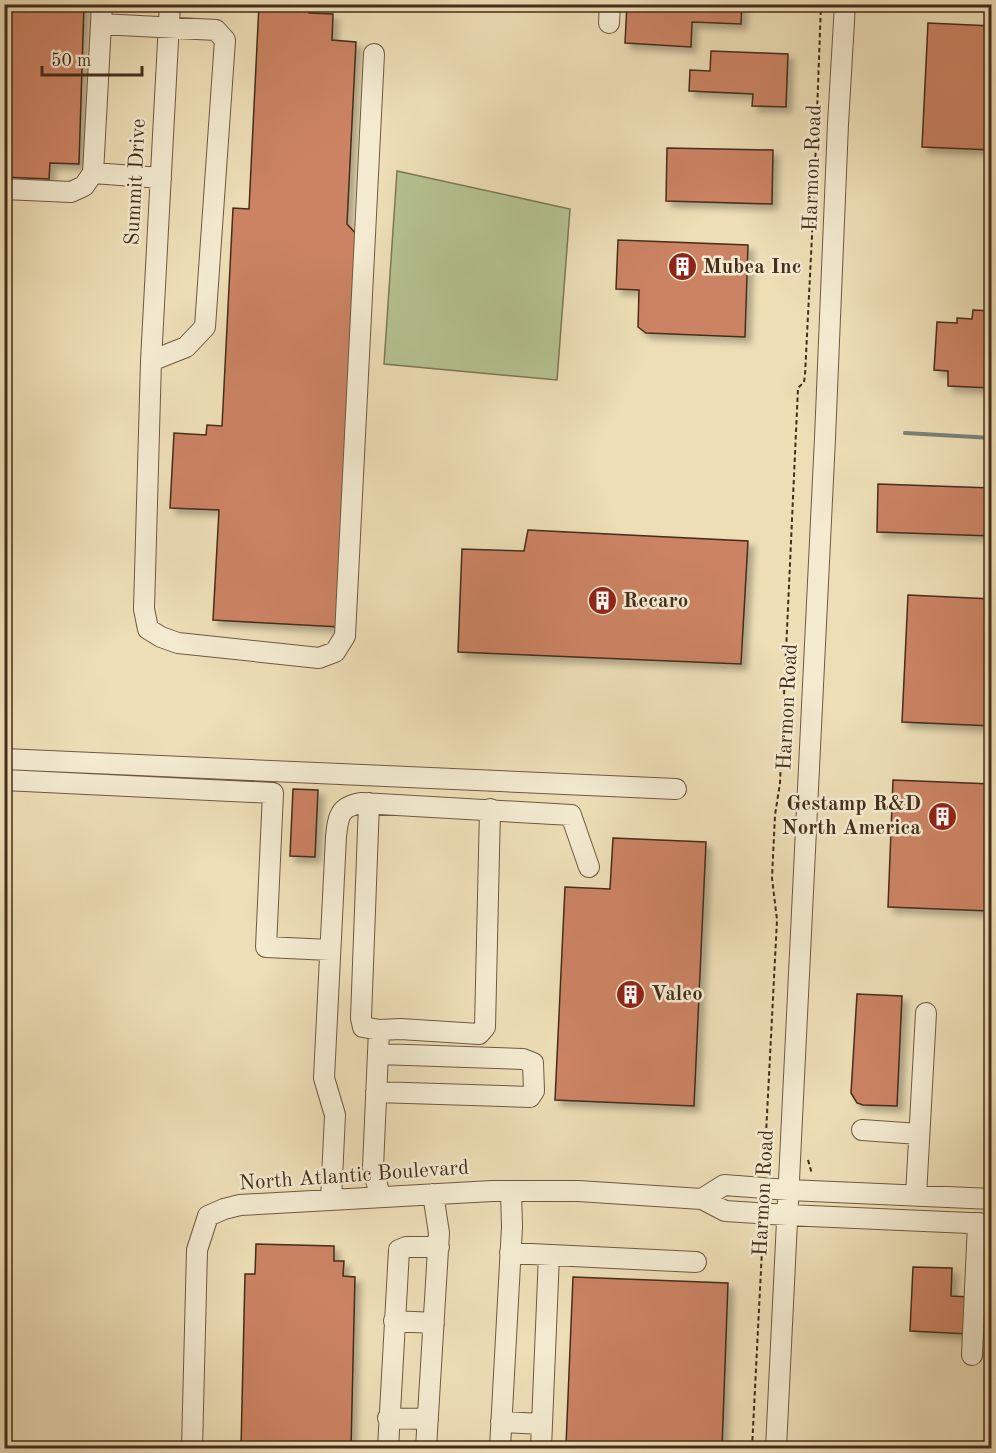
<svg xmlns="http://www.w3.org/2000/svg" width="996" height="1453" font-family="'Old Standard TT',serif">
	<defs>
		<filter id="shadow"><feDropShadow dx="5.5" dy="5.5" stdDeviation="3" flood-color="#0004"/></filter>
	</defs>
	<rect width="100%" height="100%" fill="#eddeb6"/>
	<filter id="stains"><feTurbulence type="fractalNoise" baseFrequency=".00333" numOctaves="4"/><feColorMatrix values="0 0 0 0 .2 0 0 0 0 .09 0 0 0 0 .02 0 0 0 .5 -.17"/></filter>
	<radialGradient id="worn" r=".72"><stop offset=".6" stop-color="#630" stop-opacity="0"/><stop offset="1" stop-color="#630" stop-opacity=".3"/></radialGradient>
	<!-- green -->
	<path fill="#b5c290" stroke="#7c7855" stroke-width="1.5" d="M 397,171 L 570,209 L 557,380 L 384,364 Z"/>
	<g fill="none" stroke-linecap="round" stroke-linejoin="round">
		<!-- stream -->
		<path stroke="#788278" stroke-width="4" d="M 905,433 L 992,438"/>
	</g>
	<!-- building -->
	<path fill="#cb8363" stroke="#442d1a" stroke-width="1.5" filter="url(#shadow)" d="M 4,4 L 84,4 L 79,164 L 50,163 L 49,179 L 4,177 Z
		M 259,4 L 310,4 L 309,13 L 333,14 L 332,40 L 356,42 L 347,224 L 360,238 L 340,627 L 213,620 L 219,510 L 170,508 L 174,433 L 206,435 L 207,425 L 222,426 L 233,208 L 249,209 Z
		M 627,4 L 742,4 L 741,24 L 692,22 L 691,47 L 625,43 Z
		M 928,23 L 992,26 L 992,150 L 922,147 Z
		M 711,51 L 788,54 L 786,107 L 752,106 L 753,94 L 689,91 L 690,70 L 710,71 Z
		M 667,148 L 773,150 L 772,204 L 666,201 Z
		M 618,240 L 748,245 L 745,337 L 646,333 L 638,327 L 639,290 L 616,289 Z
		M 973,310 L 992,311 L 992,388 L 948,386 L 948,371 L 934,370 L 937,322 L 957,323 L 957,318 L 972,319 Z
		M 878,484 L 992,488 L 992,536 L 877,532 Z
		M 528,530 L 748,541 L 741,664 L 458,652 L 462,549 L 524,551 Z
		M 908,595 L 992,599 L 992,726 L 902,722 Z
		M 893,780 L 992,784 L 989,911 L 888,907 Z
		M 293,789 L 318,790 L 315,857 L 290,856 Z
		M 613,838 L 706,842 L 694,1106 L 555,1100 L 565,887 L 610,889 Z
		M 857,994 L 902,996 L 897,1106 L 863,1105 L 857,1103 L 851,1093 Z
		M 256,1244 L 334,1246 L 334,1261 L 344,1261 L 343,1276 L 355,1277 L 351,1448 L 241,1448 L 245,1274 L 255,1274 Z
		M 913,1267 L 952,1268 L 951,1296 L 970,1297 L 968,1334 L 910,1331 Z
		M 573,1277 L 728,1283 L 722,1448 L 654,1448 L 566,1445 Z"/>
	<g fill="none" stroke-linecap="round" stroke-linejoin="round">
		<defs>
			<path id="minor" d="M 102,4 L 101,24 L 216,30 L 225,40 L 205,327 L 186,347 L 151,361
				M 170,4 L 151,361 L 144,609 L 148,629 L 161,637 L 178,643 L 319,658 L 335,652 L 345,636 L 374,54
				M 609,23 L 610,4
				M 101,24 L 93,173 L 161,178
				M 4,189 L 71,192 L 84,186 L 93,173
				M 4,759 L 676,789
				M 4,780 L 273,793 L 266,947 L 330,950
				M 369,803 L 361,1018 L 363,1027 L 379,1030 L 373,1167 L 380,1197
				M 379,1030 L 400,1029 L 479,1034 L 485,1027 L 490,809
				M 376,1092 L 530,1097 L 534,1091 L 533,1063 L 523,1059 L 378,1054
				M 862,1130 L 919,1134
				M 916,1196 L 926,1013
				M 331,1199 L 335,1115 L 324,1078 L 336,837 C 338,817 339,806 362,803 L 571,815 L 589,867
				M 702,1199 L 724,1185 L 789,1190 L 992,1199
				M 510,1253 L 696,1262
				M 394,1321 L 434,1323
				M 972,1355 L 978,1223
				M 388,1418 L 428,1419
				M 501,1422 L 542,1424
				M 192,1448 L 197,1250 L 208,1216 L 224,1209 L 240,1205 L 492,1191 L 578,1191 L 702,1199 L 725,1211 L 787,1215 L 992,1224
				M 388,1448 L 399,1250 L 406,1247 L 439,1247
				M 426,1448 L 439,1233 L 433,1194
				M 500,1448 L 512,1227 L 511,1191
				M 541,1448 L 549,1255
				M 776,1448 L 825,438 L 838,124 L 845,4"/>
		</defs>
		<!-- minor casing -->
		<use href="#minor" stroke="#6e5941" stroke-width="22"/>
		<!-- path -->
		<path stroke="#442d1a" stroke-width="2" stroke-dasharray="4.5 3" stroke-linecap="butt" d="M 808,1160 L 812,1174
			M 764,1173 L 777,920 L 772,878 L 775,815 L 780,783 L 798,388 L 804,382 L 805,375 L 814,196 L 821,4
			M 752,1448 L 763,1230"/>
		<!-- minor -->
		<use href="#minor" stroke="#f3ead0" stroke-width="20"/>
	</g>
	<!-- icons -->
	<defs>
		<symbol id="building-disc" viewBox="-11 -11 22 22"><circle r="9.5" fill="#8f2418" stroke="#f3ead0"/><path d="M-4-6H4V6H1V3H-1V6H-4ZM-2.5-4.3h1.7v1.8h-1.7ZM.8-4.3h1.7v1.8H.8ZM-2.5-1h1.7V.8h-1.7ZM.8-1h1.7V.8H.8Z" fill="#fff"/></symbol>
	</defs>
	<g fill-rule="evenodd">
		<use href="#building-disc" x="666" y="250" width="33" height="33"/>
		<use href="#building-disc" x="586" y="584" width="33" height="33"/>
		<use href="#building-disc" x="926" y="800" width="33" height="33"/>
		<use href="#building-disc" x="614" y="978" width="33" height="33"/>
	</g>
	<g text-anchor="middle" dominant-baseline="central" stroke-width="5" stroke-linejoin="round" paint-order="stroke">
		<!-- street labels -->
		<g font-size="21" fill="#442d1a" stroke="#f3ead0">
			<text transform="translate(813 168) rotate(-88)">Harmon Road</text>
			<text transform="translate(136 182) rotate(-87)">Summit Drive</text>
			<text transform="translate(788 707) rotate(-87)">Harmon Road</text>
			<text transform="translate(354 1176) rotate(-4)">North Atlantic Boulevard</text>
			<text transform="translate(764 1193) rotate(-87)">Harmon Road</text>
		</g>
		<!-- poi labels -->
		<g font-size="21" font-weight="bold" fill="#442d1a" stroke="#f3ead0" text-anchor="start">
			<text x="703" y="267">Mubea Inc</text>
			<text x="623" y="601">Recaro</text>
			<text x="921" y="804" text-anchor="end">Gestamp R&amp;D<tspan x="921" dy="24">North America</tspan></text>
			<text x="651" y="994">Valeo</text>
		</g>
	</g>
	<!-- margin -->
	<rect width="996" height="1453" fill="none" stroke="#eddeb6" stroke-width="24"/>
	<rect x="6" y="6" width="984" height="1441" fill="none" stroke="#442d1a" stroke-width="3"/>
	<rect x="12" y="12" width="972" height="1429" fill="none" stroke="#442d1a" stroke-width="1.5"/>
	<!-- scale -->
	<path d="M42 66v9h100v-9" fill="none" stroke="#442d1a" stroke-width="3"/>
	<text x="51" y="66" font-size="18" fill="#442d1a" stroke="#f3ead0" stroke-width="4.5" paint-order="stroke">50 m</text>
	<rect width="100%" height="100%" filter="url(#stains)"/>
	<rect width="100%" height="100%" fill="url(#worn)"/>
</svg>
